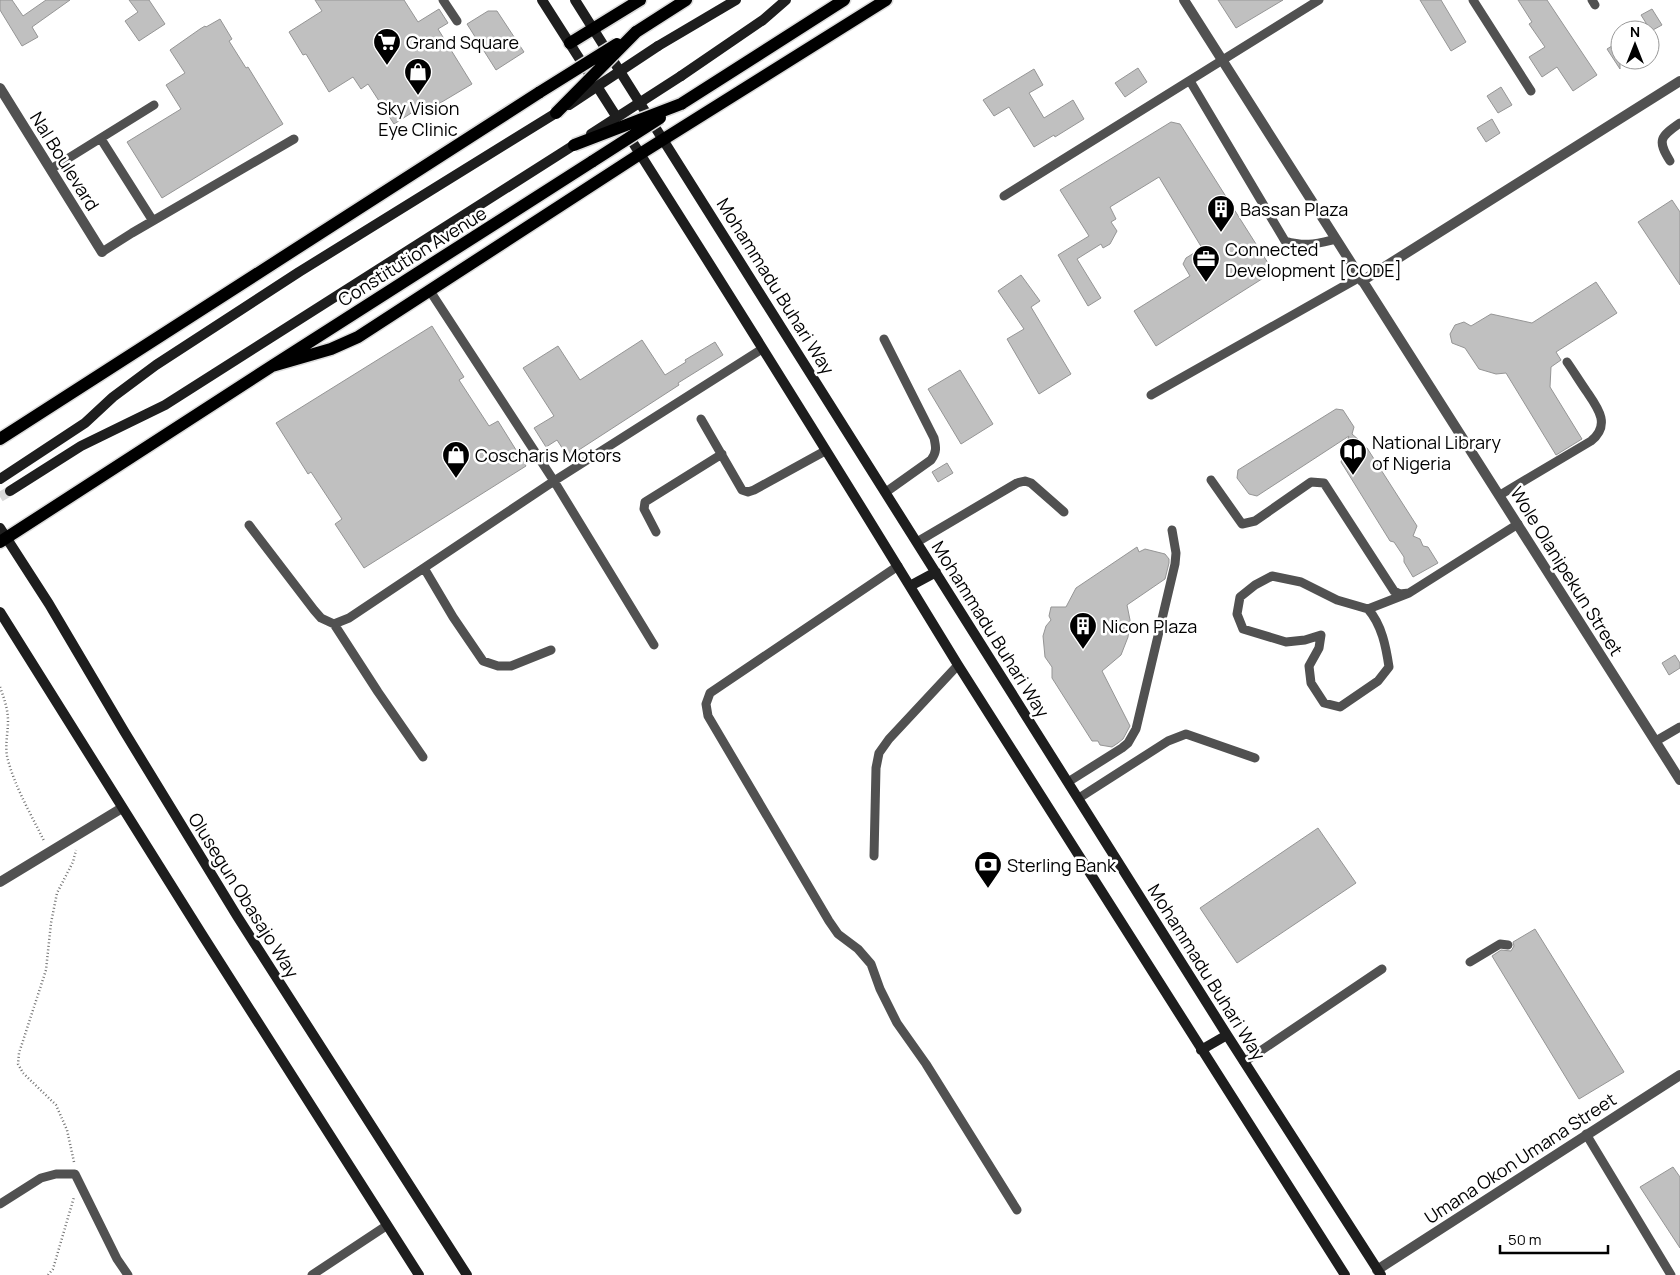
<svg xmlns="http://www.w3.org/2000/svg" width="1680" height="1275" font-family="Manrope,sans-serif">
	<rect width="100%" height="100%" fill="#fff"/>
	<!-- building -->
	<path fill="#c0c0c0" stroke="#959595" d="M 0,0 L 12,0 L 23,16 L 46,0 L 70,0 L 32,27 L 38,37 L 22,46 L 0,10 Z
		M 129,0 L 149,0 L 165,24 L 139,41 L 125,21 L 138,12 Z
		M 315,0 L 404,0 L 418,22 L 439,9 L 448,23 L 438,29 L 472,84 L 420,115 L 416,110 L 394,124 L 368,84 L 361,89 L 353,77 L 329,92 L 306,54 L 303,55 L 289,32 L 322,11 Z
		M 1218,0 L 1283,0 L 1236,28 Z
		M 1420,0 L 1441,0 L 1466,42 L 1451,51 Z
		M 1518,0 L 1547,0 L 1597,75 L 1573,91 L 1557,67 L 1542,77 L 1529,57 L 1545,47 L 1529,24 L 1532,22 Z
		M 1652,9 L 1662,25 L 1651,31 L 1641,15 Z
		M 488,11 L 497,11 L 524,52 L 496,70 L 467,24 Z
		M 220,19 L 232,39 L 229,41 L 246,68 L 248,67 L 283,124 L 162,198 L 127,142 L 181,109 L 166,85 L 185,73 L 170,50 L 200,29 L 205,26 L 206,27 Z
		M 1620,41 L 1620,69 L 1607,49 Z
		M 1138,68 L 1147,82 L 1125,97 L 1115,83 Z
		M 1034,69 L 1043,85 L 1029,93 L 1044,118 L 1073,100 L 1084,119 L 1055,137 L 1054,135 L 1034,147 L 1009,107 L 994,116 L 983,100 Z
		M 1501,87 L 1512,105 L 1498,113 L 1487,96 Z
		M 1492,119 L 1500,133 L 1486,142 L 1477,128 Z
		M 1171,122 L 1180,124 L 1268,263 L 1265,277 L 1156,346 L 1134,311 L 1190,276 L 1183,264 L 1186,258 L 1202,248 L 1159,177 L 1110,207 L 1116,219 L 1111,222 L 1117,231 L 1110,244 L 1103,248 L 1101,244 L 1077,259 L 1101,298 L 1088,306 L 1058,255 L 1089,236 L 1060,190 Z
		M 1672,200 L 1680,212 L 1680,285 L 1638,222 Z
		M 1021,275 L 1040,301 L 1031,307 L 1071,374 L 1039,394 L 1007,339 L 1024,329 L 998,291 Z
		M 1596,282 L 1617,313 L 1556,352 L 1561,360 L 1551,367 L 1550,387 L 1582,439 L 1556,455 L 1506,373 L 1496,374 L 1479,369 L 1465,348 L 1452,343 L 1450,334 L 1455,325 L 1464,322 L 1471,326 L 1491,314 L 1532,323 Z
		M 432,326 L 464,377 L 459,380 L 489,426 L 498,421 L 526,466 L 364,568 L 335,524 L 342,519 L 311,472 L 308,474 L 276,423 Z
		M 642,340 L 665,375 L 686,362 L 685,360 L 715,342 L 723,355 L 678,383 L 679,385 L 568,457 L 557,440 L 546,447 L 534,428 L 554,416 L 523,368 L 558,346 L 580,380 Z
		M 960,370 L 993,424 L 961,444 L 928,389 Z
		M 1336,409 L 1343,410 L 1354,427 L 1352,434 L 1360,441 L 1360,445 L 1367,448 L 1417,526 L 1413,536 L 1420,539 L 1423,546 L 1428,547 L 1438,563 L 1413,577 L 1404,562 L 1404,557 L 1394,542 L 1390,541 L 1341,462 L 1349,436 L 1257,496 L 1249,494 L 1237,478 L 1238,470 Z
		M 947,463 L 953,473 L 938,482 L 932,472 Z
		M 1137,547 L 1139,552 L 1145,549 L 1165,554 L 1169,559 L 1169,563 L 1165,579 L 1127,605 L 1130,620 L 1128,637 L 1121,655 L 1102,671 L 1130,726 L 1123,739 L 1118,743 L 1112,747 L 1100,745 L 1098,741 L 1092,741 L 1052,678 L 1052,667 L 1045,657 L 1043,636 L 1046,626 L 1051,620 L 1049,616 L 1051,607 L 1066,607 L 1076,588 Z
		M 1675,655 L 1680,663 L 1680,668 L 1669,675 L 1662,663 Z
		M 1318,828 L 1356,883 L 1237,963 L 1200,908 Z
		M 1535,929 L 1624,1072 L 1579,1099 L 1492,956 L 1501,950 L 1511,951 L 1514,946 L 1513,942 Z
		M 1673,1167 L 1680,1177 L 1680,1248 L 1640,1187 Z"/>
	<g fill="none" stroke-linecap="round" stroke-linejoin="round">
		<!-- secondary-tunnel -->
		<path stroke="#d9d9d9" stroke-width="10" stroke-dasharray="10 5" stroke-linecap="butt" d="M 0,497 L 10,491"/>
		<defs>
			<path id="primary" d="M 636,32 L 686,0
				M 570,43 L 640,0
				M 681,104 L 844,0
				M 272,366 L 331,349 L 358,337 L 640,154 L 886,0
				M 0,439 L 540,92
				M 0,542 L 272,366 L 593,161"/>
		</defs>
		<!-- primary casing -->
		<use href="#primary" stroke="#dbdbdb" stroke-width="15"/>
		<!-- path -->
		<path stroke="#737373" stroke-width="2.5" stroke-dasharray="1 2.5" stroke-linecap="butt" d="M 0,687 C 4,698 8,709 8,721 C 8,733 5,744 7,756 C 14,786 31,814 44,841
			M 74,1162 L 67,1130 L 56,1105 L 23,1073 L 18,1064 L 19,1053 L 46,970 L 51,923 L 57,893 L 73,862 L 76,850
			M 48,1275 L 53,1269 L 74,1197"/>
		<!-- lane -->
		<path stroke="#515151" stroke-width="9" d="M 443,0 L 457,21
			M 1473,0 L 1531,91
			M 1592,0 L 1595,5
			M 1190,81 L 1285,241 C 1306,247 1315,244 1336,239
			M 101,139 L 153,221
			M 1670,161 C 1657,140 1660,137 1680,123
			M 51,169 L 154,105
			M 1004,196 L 1319,0
			M 102,252 L 132,233 L 294,139
			M 430,291 L 554,481 L 762,349
			M 884,339 L 934,438 C 936,447 937,452 931,460 L 886,492
			M 1151,395 L 1360,277
			M 701,419 L 742,490 L 748,492 L 754,490 L 825,451
			M 1211,480 L 1242,524 L 1255,521 L 1311,482 L 1324,483 L 1394,591 L 1400,594 L 1409,593 L 1518,524
			M 1500,495 L 1591,441 C 1611,425 1598,408 1587,392 C 1580,382 1574,372 1567,362
			M 249,525 L 314,610 L 321,618 L 334,624 L 349,618 L 554,481 L 654,645
			M 656,532 L 644,509 L 645,502 L 722,454
			M 917,542 L 1017,483 L 1025,481 L 1031,483 L 1064,512
			M 898,566 L 710,693 L 706,704 L 708,716 L 829,921 L 838,934 L 858,949 L 871,964 L 880,989 L 897,1023 L 926,1064 L 1017,1210
			M 424,568 L 453,617 L 483,661 L 498,666 L 511,666 L 551,650
			M 1368,609 L 1337,600 L 1301,582 L 1272,576 L 1255,585 L 1240,597 L 1237,614 L 1243,629 L 1286,642 L 1305,640 L 1321,635 L 1319,648 L 1309,666 L 1311,683 L 1324,703 L 1340,707 L 1378,681 L 1389,667 C 1386,647 1382,625 1368,609 L 1409,593
			M 334,624 L 378,692 L 423,757
			M 1656,741 L 1680,727
			M 1068,782 L 1122,748 L 1128,743 L 1136,729 L 1175,564 L 1176,553 L 1172,530
			M 1079,798 L 1168,741 L 1186,734 L 1255,758
			M 874,856 L 876,768 L 879,753 L 889,739 L 958,665
			M 1470,962 L 1500,944 L 1508,945
			M 1244,1062 L 1382,969
			M 1586,1134 L 1671,1275
			M 0,1204 L 41,1178 L 56,1174 L 75,1174 L 117,1259 L 128,1275
			M 312,1275 L 386,1226"/>
		<!-- street -->
		<path stroke="#515151" stroke-width="10" d="M 1184,0 L 1680,780
			M 0,88 L 102,252
			M 1362,281 L 1680,81
			M 0,882 L 122,808
			M 1377,1270 L 1680,1075"/>
		<!-- secondary -->
		<path stroke="#1e1e1e" stroke-width="10" d="M 542,0 C 683,220 822,442 958,665 L 1345,1275
			M 575,0 L 1227,1035 L 1381,1275
			M 658,46 L 736,0
			M 681,76 L 763,20 L 786,0
			M 0,479 L 85,423 L 113,397 L 156,365 L 299,272 L 556,113
			M 10,491 L 81,446 L 165,405 L 574,145
			M 0,528 L 49,604 L 124,731 L 237,916 L 467,1275
			M 910,586 L 936,572
			M 0,612 L 203,936 L 419,1275
			M 1201,1050 L 1227,1035"/>
		<!-- primary -->
		<use href="#primary" stroke="#000" stroke-width="12"/>
		<defs>
			<path id="primary-bridge" d="M 540,92 L 617,44
				M 556,113 L 636,32
				M 574,145 L 681,104
				M 593,161 L 660,118"/>
		</defs>
		<!-- primary-bridge casing -->
		<use href="#primary-bridge" stroke="#dbdbdb" stroke-width="15" stroke-linecap="butt"/>
		<!-- secondary-bridge -->
		<path stroke="#1e1e1e" stroke-width="10" d="M 569,105 L 658,46
			M 591,134 L 681,76"/>
		<!-- primary-bridge -->
		<use href="#primary-bridge" stroke="#000" stroke-width="12"/>
	</g>
	<!-- icons -->
	<defs>
		<symbol id="supermarket-pin" viewBox="-11 -11 22 30"><path d="M0 17L-7.5 6A9.5 9.5 0 1 1 7.5 6Z" fill="#000" stroke="#fff"/><path d="M-6-5.5h2.5l.6 2H6L4.5 2H-2.5L-4.4-4H-6ZM-1.5 3.2a1.3 1.3 0 1 0 .1 0ZM3 3.2a1.3 1.3 0 1 0 .1 0Z" fill="#fff"/></symbol>
		<symbol id="shop-pin" viewBox="-11 -11 22 30"><path d="M0 17L-7.5 6A9.5 9.5 0 1 1 7.5 6Z" fill="#000" stroke="#fff"/><path d="M-5-2.5h2.3a2.7 3.5 0 0 1 5.4 0H5L5.5 6h-11ZM-1.5-2.5h3a1.5 2.3 0 0 0-3 0Z" fill="#fff"/></symbol>
		<symbol id="building-pin" viewBox="-11 -11 22 30"><path d="M0 17L-7.5 6A9.5 9.5 0 1 1 7.5 6Z" fill="#000" stroke="#fff"/><path d="M-4-6H4V6H1V3H-1V6H-4ZM-2.5-4.3h1.7v1.8h-1.7ZM.8-4.3h1.7v1.8H.8ZM-2.5-1h1.7V.8h-1.7ZM.8-1h1.7V.8H.8Z" fill="#fff"/></symbol>
		<symbol id="office-pin" viewBox="-11 -11 22 30"><path d="M0 17L-7.5 6A9.5 9.5 0 1 1 7.5 6Z" fill="#000" stroke="#fff"/><path d="M-6-3h4V-5.5h4V-3h4V5H-6ZM-1-4.5V-3h2v-1.5ZM-6 0V1H6V0Z" fill="#fff"/></symbol>
		<symbol id="library-pin" viewBox="-11 -11 22 30"><path d="M0 17L-7.5 6A9.5 9.5 0 1 1 7.5 6Z" fill="#000" stroke="#fff"/><path d="M-6-4Q-3-5.5-.7-3.5V5Q-3 3-6 4ZM6-4Q3-5.5 .7-3.5V5Q3 3 6 4Z" fill="#fff"/></symbol>
		<symbol id="bank-pin" viewBox="-11 -11 22 30"><path d="M0 17L-7.5 6A9.5 9.5 0 1 1 7.5 6Z" fill="#000" stroke="#fff"/><path d="M-6-4H6V4H-6ZM0-2.3a2.3 2.3 0 1 0 0 4.6a2.3 2.3 0 1 0 0-4.6Z" fill="#fff"/></symbol>
	</defs>
	<g fill-rule="evenodd">
		<use href="#supermarket-pin" x="371" y="26" width="32" height="43"/>
		<use href="#shop-pin" x="402" y="56" width="32" height="43"/>
		<use href="#building-pin" x="1205" y="193" width="32" height="43"/>
		<use href="#office-pin" x="1190" y="243" width="32" height="43"/>
		<use href="#library-pin" x="1337" y="436" width="32" height="43"/>
		<use href="#shop-pin" x="440" y="439" width="32" height="43"/>
		<use href="#building-pin" x="1067" y="610" width="32" height="43"/>
		<use href="#bank-pin" x="972" y="849" width="32" height="43"/>
	</g>
	<g text-anchor="middle" dominant-baseline="central" stroke-width="5" stroke-linejoin="round" paint-order="stroke">
		<!-- poi labels -->
		<g font-size="18" fill="#000" stroke="#fff" text-anchor="start">
			<text x="406" y="42">Grand Square</text>
			<text x="418" y="108" text-anchor="middle">Sky Vision<tspan x="418" dy="21">Eye Clinic</tspan></text>
			<text x="1240" y="209">Bassan Plaza</text>
			<text x="1225" y="249">Connected<tspan x="1225" dy="21">Development [CODE]</tspan></text>
			<text x="1372" y="442">National Library<tspan x="1372" dy="21">of Nigeria</tspan></text>
			<text x="475" y="455">Coscharis Motors</text>
			<text x="1102" y="626">Nicon Plaza</text>
			<text x="1007" y="865">Sterling Bank</text>
		</g>
		<!-- street labels -->
		<g font-size="18" fill="#000" stroke="#fff">
			<text transform="translate(65 161) rotate(58)">Nal Boulevard</text>
			<text transform="translate(412 256) rotate(-32)">Constitution Avenue</text>
			<text transform="translate(776 286) rotate(58)">Mohammadu Buhari Way</text>
			<text transform="translate(1567 571) rotate(58)">Wole Olanipekun Street</text>
			<text transform="translate(991 629) rotate(58)">Mohammadu Buhari Way</text>
			<text transform="translate(244 895) rotate(58)">Olusegun Obasajo Way</text>
			<text transform="translate(1207 972) rotate(58)">Mohammadu Buhari Way</text>
			<text transform="translate(1520 1158) rotate(-33)">Umana Okon Umana Street</text>
		</g>
	</g>
	<!-- north arrow -->
	<g transform="translate(1635 45)"><circle r="24" fill="#ffffff" stroke="#999999"/>
	<path d="M0-4L9 19L0 12L-9 19Z" fill="#000000"/>
	<text y="-8" font-size="14" font-weight="bold" text-anchor="middle" fill="#000000">N</text>
	</g>
	<!-- scale -->
	<path d="M1500 1245v8h108v-8" fill="none" stroke="#000000" stroke-width="2.5"/>
	<text x="1508" y="1245" font-size="15" fill="#000000" stroke="#ffffff" stroke-width="4" paint-order="stroke">50 m</text>
</svg>
